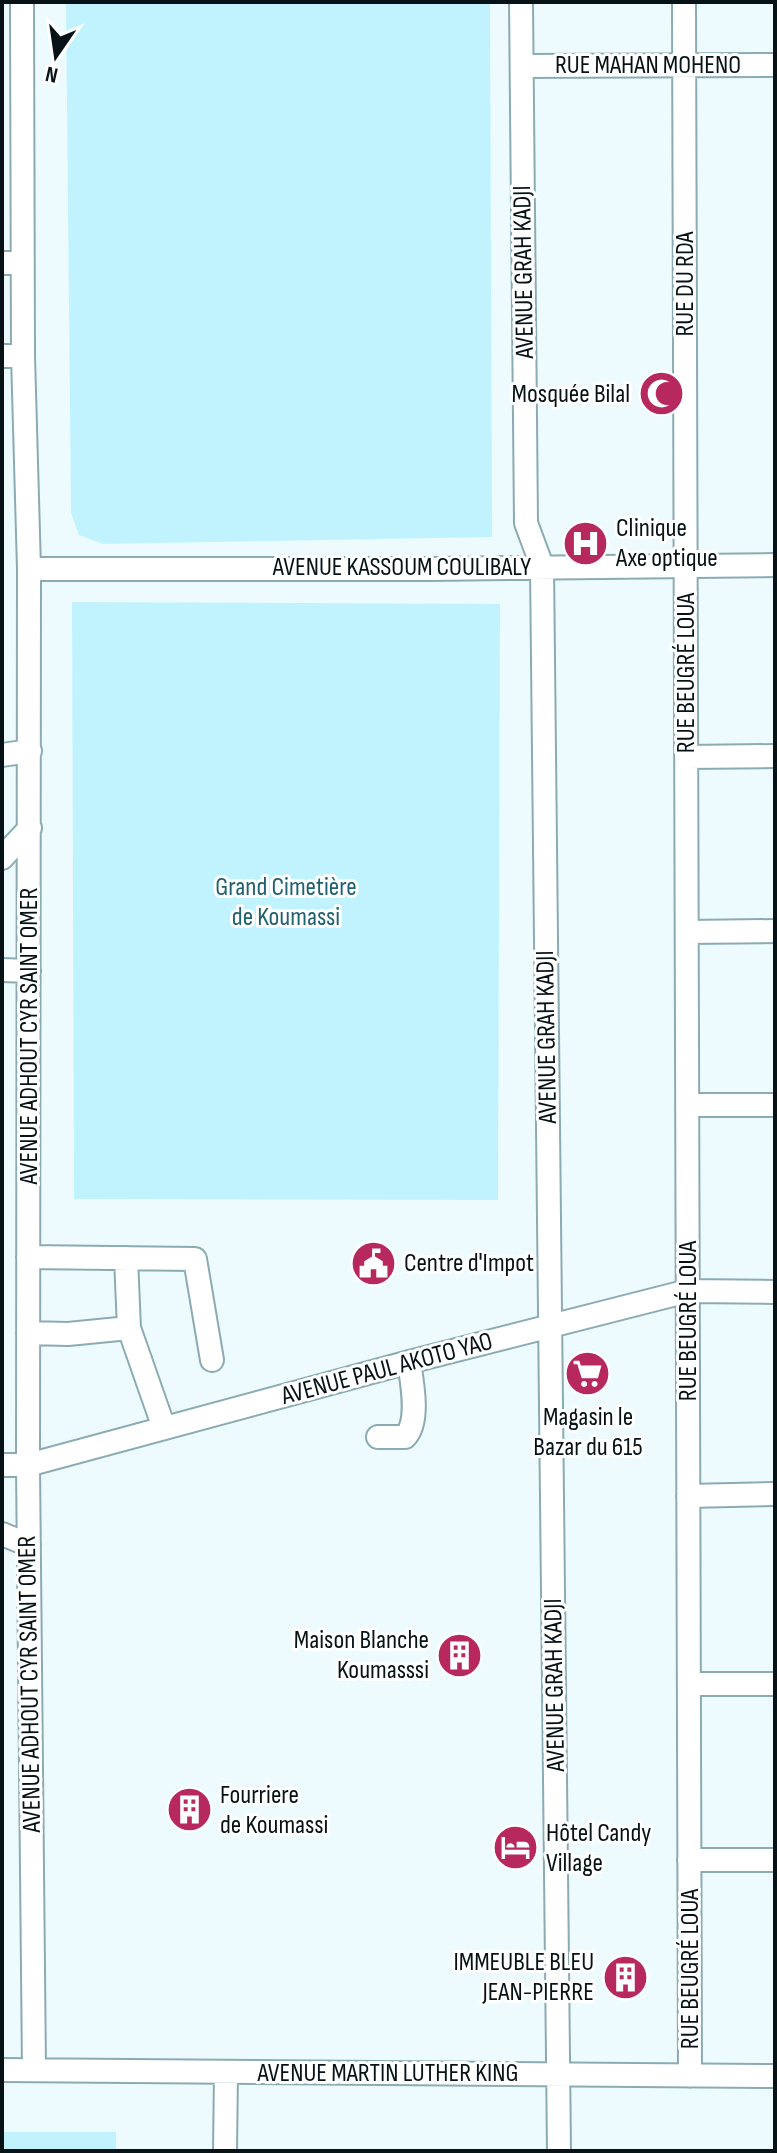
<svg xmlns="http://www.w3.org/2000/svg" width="777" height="2153" font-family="'Sofia Sans Condensed',sans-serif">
	<rect width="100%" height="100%" fill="#eefbfe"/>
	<!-- green -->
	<path fill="#c1f3ff" d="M 66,2 L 490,2 L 492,537 L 103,544 L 79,535 L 71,513 Z
		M 72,602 L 500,604 L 498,1200 L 74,1199 Z
		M 2,2132 L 116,2132 L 116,2151 L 2,2151 Z"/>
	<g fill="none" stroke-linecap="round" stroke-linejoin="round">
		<defs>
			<path id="minor" d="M 22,2 L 23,356 L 29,569 L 28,1465 L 34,2070
				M 521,2 L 526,523 L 542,566 L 559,2151
				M 684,2 L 690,2076
				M 522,66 L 775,65
				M 2,263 L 22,263
				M 2,356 L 23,356
				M 29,569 L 430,569 L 775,565
				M 2,755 L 30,751
				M 687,757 L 775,756
				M 2,858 L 30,828
				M 687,932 L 775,931
				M 2,970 L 29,971
				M 688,1105 L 775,1105
				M 28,1257 L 195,1259 L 212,1360
				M 126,1258 L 129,1328 L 164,1428
				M 28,1333 L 68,1334 L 129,1328
				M 378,1437 L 405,1437 C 420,1422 412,1382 409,1362
				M 2,1465 L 28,1465 L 409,1362 L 688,1291 L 775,1292
				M 688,1496 L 775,1494
				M 2,1534 L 29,1545
				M 689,1684 L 775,1684
				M 689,1860 L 775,1860
				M 2,2070 L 775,2076
				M 225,2151 L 226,2072"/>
		</defs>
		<!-- minor casing -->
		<use href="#minor" stroke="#8babb3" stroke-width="26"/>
		<!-- minor -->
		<use href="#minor" stroke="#fff" stroke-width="22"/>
	</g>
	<!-- icons -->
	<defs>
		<symbol id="mosque-disc" viewBox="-11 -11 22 22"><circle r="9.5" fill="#b6285e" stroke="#fff"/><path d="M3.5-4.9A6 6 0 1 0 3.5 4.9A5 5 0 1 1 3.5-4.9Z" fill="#fff"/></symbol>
		<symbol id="hospital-disc" viewBox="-11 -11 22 22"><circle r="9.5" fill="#b6285e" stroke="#fff"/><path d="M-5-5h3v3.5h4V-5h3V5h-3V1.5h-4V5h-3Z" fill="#fff"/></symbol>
		<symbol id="civic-disc" viewBox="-11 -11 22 22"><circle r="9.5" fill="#b6285e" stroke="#fff"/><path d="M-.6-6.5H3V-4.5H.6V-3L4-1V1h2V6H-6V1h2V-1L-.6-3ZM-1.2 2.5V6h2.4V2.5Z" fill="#fff"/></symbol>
		<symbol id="supermarket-disc" viewBox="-11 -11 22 22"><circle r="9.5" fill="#b6285e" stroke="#fff"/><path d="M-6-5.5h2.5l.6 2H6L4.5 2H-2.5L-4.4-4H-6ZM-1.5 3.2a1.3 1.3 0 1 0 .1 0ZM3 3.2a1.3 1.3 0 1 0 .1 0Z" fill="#fff"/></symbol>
		<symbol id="building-disc" viewBox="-11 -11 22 22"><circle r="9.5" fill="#b6285e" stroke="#fff"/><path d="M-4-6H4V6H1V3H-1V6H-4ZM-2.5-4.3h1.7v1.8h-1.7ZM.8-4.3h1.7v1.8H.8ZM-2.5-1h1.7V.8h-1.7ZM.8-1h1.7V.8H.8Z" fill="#fff"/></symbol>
		<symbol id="hotel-disc" viewBox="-11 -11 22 22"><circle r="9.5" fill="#b6285e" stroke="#fff"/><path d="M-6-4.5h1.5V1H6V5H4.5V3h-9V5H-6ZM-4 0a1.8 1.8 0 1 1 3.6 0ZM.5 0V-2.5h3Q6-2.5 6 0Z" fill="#fff"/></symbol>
	</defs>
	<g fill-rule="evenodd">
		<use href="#mosque-disc" x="636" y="368" width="51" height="51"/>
		<use href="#hospital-disc" x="560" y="518" width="51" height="51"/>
		<use href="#civic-disc" x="348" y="1238" width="51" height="51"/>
		<use href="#supermarket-disc" x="562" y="1348" width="51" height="51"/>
		<use href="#building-disc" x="434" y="1630" width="51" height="51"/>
		<use href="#building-disc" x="164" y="1784" width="51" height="51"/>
		<use href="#hotel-disc" x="490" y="1822" width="51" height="51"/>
		<use href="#building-disc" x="600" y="1952" width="51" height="51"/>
	</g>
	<g text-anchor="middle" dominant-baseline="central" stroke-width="6" stroke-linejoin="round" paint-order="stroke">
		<!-- street labels -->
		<g font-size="26" fill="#061215" stroke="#fff">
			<text x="648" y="65">RUE MAHAN MOHENO</text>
			<text transform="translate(524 272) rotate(-91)">AVENUE GRAH KADJI</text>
			<text transform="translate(685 284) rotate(-90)">RUE DU RDA</text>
			<text x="402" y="567">AVENUE KASSOUM COULIBALY</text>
			<text transform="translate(686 673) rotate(-90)">RUE BEUGRÉ LOUA</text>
			<text transform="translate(29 1036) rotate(-90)">AVENUE ADHOUT CYR SAINT OMER</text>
			<text transform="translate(547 1037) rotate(-91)">AVENUE GRAH KADJI</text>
			<text transform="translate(688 1321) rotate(-90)">RUE BEUGRÉ LOUA</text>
			<text transform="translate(387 1369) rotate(-15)">AVENUE PAUL AKOTO YAO</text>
			<text transform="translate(30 1684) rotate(-91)">AVENUE ADHOUT CYR SAINT OMER</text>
			<text transform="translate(555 1685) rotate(-91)">AVENUE GRAH KADJI</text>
			<text transform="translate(690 1969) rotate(-90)">RUE BEUGRÉ LOUA</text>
			<text x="388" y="2073">AVENUE MARTIN LUTHER KING</text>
		</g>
		<!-- poi labels -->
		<g font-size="26" fill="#061215" stroke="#fff" text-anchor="start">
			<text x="630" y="394" text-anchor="end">Mosquée Bilal</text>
			<text x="616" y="528">Clinique<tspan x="616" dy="30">Axe optique</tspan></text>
			<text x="404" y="1263">Centre d'Impot</text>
			<text x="588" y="1417" text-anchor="middle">Magasin le<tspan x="588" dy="30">Bazar du 615</tspan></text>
			<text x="429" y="1640" text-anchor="end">Maison Blanche<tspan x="429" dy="30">Koumasssi</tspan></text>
			<text x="220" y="1795">Fourriere<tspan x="220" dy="30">de Koumassi</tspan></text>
			<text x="546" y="1833">Hôtel Candy<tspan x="546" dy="30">Village</tspan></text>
			<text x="594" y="1962" text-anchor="end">IMMEUBLE BLEU<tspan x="594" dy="30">JEAN-PIERRE</tspan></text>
		</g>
		<!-- park labels -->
		<g font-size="26" fill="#1f616e" stroke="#fff">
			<text x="286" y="887">Grand Cimetière<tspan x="286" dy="30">de Koumassi</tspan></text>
		</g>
	</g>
	<!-- border -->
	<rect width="777" height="2153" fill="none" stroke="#061215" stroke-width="8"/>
	<!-- north arrow -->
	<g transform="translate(56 56) rotate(193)" stroke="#ffffff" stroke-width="6" paint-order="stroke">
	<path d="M0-6L14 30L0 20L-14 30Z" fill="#061215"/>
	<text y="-12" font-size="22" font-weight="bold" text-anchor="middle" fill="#061215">N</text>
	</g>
</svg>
